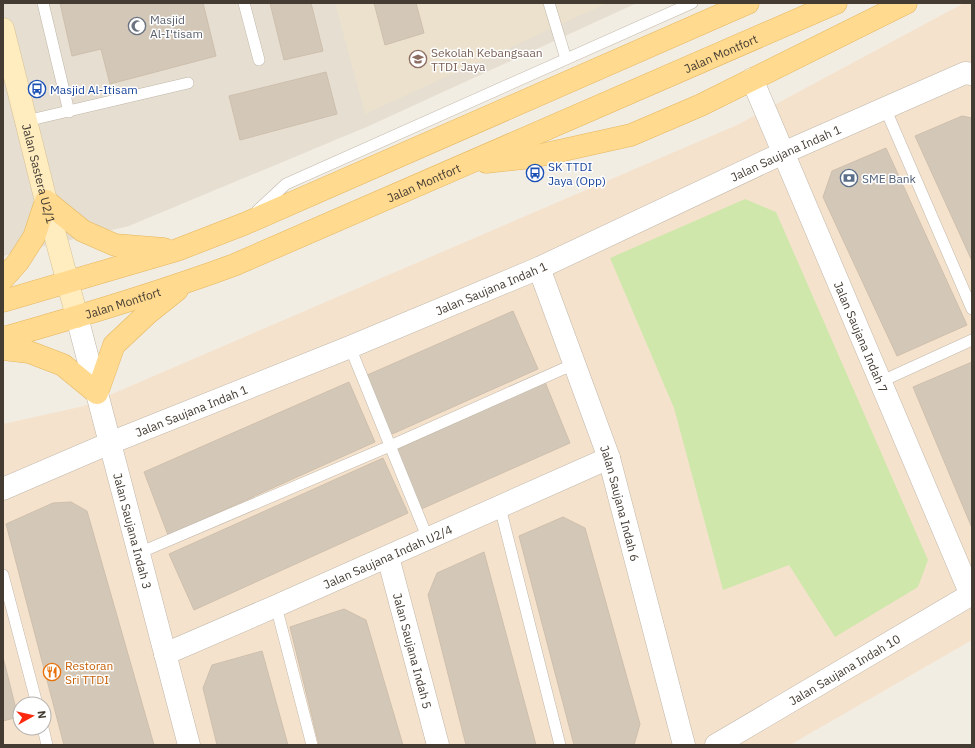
<svg xmlns="http://www.w3.org/2000/svg" width="975" height="748" font-family="'IBM Plex Sans',sans-serif">
	<rect width="100%" height="100%" fill="#f2ede3"/>
	<!-- residential -->
	<path fill="#e6ded1" d="M 3,3 L 637,3 L 369,126 L 129,226 L 3,256 Z"/>
	<!-- commercial -->
	<path fill="#f5e2cd" fill-rule="evenodd" d="M 964,3 L 972,3 L 972,640 L 790,745 L 3,745 L 3,424 L 84,406 L 737,125 ZM 20,704 L 44,704 L 44,728 L 20,728 Z"/>
	<!-- education -->
	<path fill="#ebe1cc" d="M 335,3 L 607,3 L 365,114 Z"/>
	<!-- green -->
	<path fill="#cfe7ab" d="M 745,199 L 776,212 L 928,560 L 918,587 L 835,637 L 789,565 L 723,590 L 674,408 L 610,258 Z"/>
	<!-- building -->
	<path fill="#d3c8b8" stroke="#cebfac" d="M 60,3 L 203,3 L 216,56 L 110,84 L 101,49 L 72,56 Z
		M 270,3 L 311,3 L 323,51 L 284,60 Z
		M 374,3 L 416,3 L 424,33 L 385,45 Z
		M 326,72 L 337,114 L 240,140 L 229,96 Z
		M 962,116 L 972,118 L 972,261 L 915,136 Z
		M 886,148 L 967,325 L 897,356 L 823,197 L 832,171 Z
		M 513,311 L 538,369 L 390,435 L 365,376 Z
		M 972,362 L 972,528 L 913,387 Z
		M 349,382 L 375,442 L 168,535 L 144,472 Z
		M 545,382 L 570,443 L 419,510 L 396,450 Z
		M 383,458 L 408,513 L 194,610 L 169,554 Z
		M 71,502 L 87,511 L 154,745 L 64,745 L 6,524 L 53,503 Z
		M 563,517 L 585,528 L 640,724 L 634,745 L 574,745 L 519,536 Z
		M 484,552 L 536,745 L 466,745 L 428,595 L 437,573 Z
		M 344,609 L 366,620 L 403,745 L 319,745 L 290,627 Z
		M 262,651 L 288,745 L 217,745 L 203,688 L 212,665 Z
		M 3,657 L 18,717 L 3,721 Z"/>
	<g fill="none" stroke-linecap="round" stroke-linejoin="round">
		<defs>
			<path id="lane" d="M 43,3 L 69,112
				M 244,3 L 259,60
				M 549,3 L 566,59
				M 885,108 L 972,309
				M 26,121 L 188,83
				M 257,211 L 286,184 L 692,3
				M 350,347 L 428,539
				M 880,382 L 972,340
				M 500,507 L 560,745
				M 139,553 L 390,446 L 574,364
				M 3,575 L 37,704
				M 276,606 L 312,745
				M 43,728 L 47,745"/>
			<g id="street">
				<path id="s1" d="M 752,79 L 971,595"/>
				<path id="s2" d="M 539,268 L 609,458 L 684,745"/>
				<path id="s3" d="M 77,317 L 189,745"/>
				<path id="s4" d="M 3,489 L 110,443 L 350,347 L 539,268 L 783,153 L 965,73 L 972,74"/>
				<path id="s5" d="M 388,557 L 438,745"/>
				<path id="s6" d="M 165,654 L 276,606 L 609,458"/>
				<path id="s7" d="M 716,745 L 972,594"/>
			</g>
			<g id="secondary">
				<path id="s8" d="M 3,29 L 46,201 L 77,317"/>
			</g>
			<g id="primary">
				<path d="M 486,162 L 532,157 L 631,135 L 701,105 L 906,3"/>
				<path d="M 3,279 L 18,262 L 34,237 L 46,201 L 83,231 L 115,245 L 164,249"/>
				<path d="M 3,301 L 177,250 L 244,224 L 748,3"/>
				<path id="s9" d="M 3,338 C 81,316 158,293 234,265 L 836,3"/>
				<path d="M 3,349 L 29,352 L 63,365 L 97,393 L 114,345 L 147,314 L 177,290"/>
			</g>
		</defs>
		<!-- lane casing -->
		<use href="#lane" stroke="#c0b7a9" stroke-width="12"/>
		<!-- street casing -->
		<use href="#street" stroke="#c0b7a9" stroke-width="23"/>
		<!-- secondary casing -->
		<use href="#secondary" stroke="#d6c194" stroke-width="23"/>
		<!-- primary casing -->
		<use href="#primary" stroke="#e5b65e" stroke-width="23"/>
		<!-- lane -->
		<use href="#lane" stroke="#fff" stroke-width="11"/>
		<!-- street -->
		<use href="#street" stroke="#fff" stroke-width="22"/>
		<!-- secondary -->
		<use href="#secondary" stroke="#ffedc0" stroke-width="22"/>
		<!-- primary -->
		<use href="#primary" stroke="#ffda8f" stroke-width="22"/>
	</g>
	<!-- icons -->
	<defs>
		<symbol id="mosque-ring" viewBox="-11 -11 22 22"><circle r="9.5" fill="#fff" stroke="#6b7280" stroke-width="1.5"/><path d="M3.5-4.9A6 6 0 1 0 3.5 4.9A5 5 0 1 1 3.5-4.9Z" fill="#6b7280"/></symbol>
		<symbol id="school-ring" viewBox="-11 -11 22 22"><circle r="9.5" fill="#fff" stroke="#8d6e63" stroke-width="1.5"/><path d="M0-5L7-2L0 1L-7-2ZM-4 1L0 2.5L4 1V4Q0 6-4 4Z" fill="#8d6e63"/></symbol>
		<symbol id="bus-ring" viewBox="-11 -11 22 22"><circle r="9.5" fill="#fff" stroke="#1a4fb4" stroke-width="1.5"/><path d="M-5-6H5V4H4V6H2V4H-2V6H-4V4H-5ZM-3.5-4V0h7V-4ZM-3.5 1.2v1.5H-2V1.2ZM2 1.2v1.5H3.5V1.2Z" fill="#1a4fb4"/></symbol>
		<symbol id="bank-ring" viewBox="-11 -11 22 22"><circle r="9.5" fill="#fff" stroke="#5c6f8a" stroke-width="1.5"/><path d="M-6-4H6V4H-6ZM0-2.3a2.3 2.3 0 1 0 0 4.6a2.3 2.3 0 1 0 0-4.6Z" fill="#5c6f8a"/></symbol>
		<symbol id="restaurant-ring" viewBox="-11 -11 22 22"><circle r="9.5" fill="#fff" stroke="#e8710a" stroke-width="1.5"/><path d="M-5-6h1v4h1v-4h1v4h1v-4h1v5L-1.5 .5V6h-2V.5L-5-1ZM5-6V6H3V1.5H1.5Q1.5-4 5-6Z" fill="#e8710a"/></symbol>
	</defs>
	<g fill-rule="evenodd">
		<use href="#mosque-ring" x="127" y="16" width="20" height="20"/>
		<use href="#school-ring" x="408" y="49" width="20" height="20"/>
		<use href="#bus-ring" x="27" y="79" width="20" height="20"/>
		<use href="#bus-ring" x="525" y="163" width="20" height="20"/>
		<use href="#bank-ring" x="839" y="168" width="20" height="20"/>
		<use href="#restaurant-ring" x="42" y="662" width="20" height="20"/>
	</g>
	<g text-anchor="middle" dominant-baseline="central" stroke-width="3" stroke-linejoin="round" paint-order="stroke">
		<!-- worship labels -->
		<g font-size="12" fill="#5b616d" stroke="#fff" text-anchor="start">
			<text x="150" y="19">Masjid<tspan x="150" dy="14">Al-I'tisam</tspan></text>
		</g>
		<!-- education labels -->
		<g font-size="12" fill="#785e54" stroke="#fff" text-anchor="start">
			<text x="431" y="52">Sekolah Kebangsaan<tspan x="431" dy="14">TTDI Jaya</tspan></text>
		</g>
		<!-- street labels -->
		<g font-size="12" fill="#443c33" stroke="#fff">
			<text stroke="none"><textPath href="#s9" startOffset="773">Jalan Montfort</textPath></text>
			<text stroke="none"><textPath href="#s4" startOffset="852">Jalan Saujana Indah 1</textPath></text>
			<text stroke="none"><textPath href="#s8" startOffset="149">Jalan Sastera U2/1</textPath></text>
			<text stroke="none"><textPath href="#s9" startOffset="449">Jalan Montfort</textPath></text>
			<text stroke="none"><textPath href="#s4" startOffset="528">Jalan Saujana Indah 1</textPath></text>
			<text stroke="none"><textPath href="#s9" startOffset="125">Jalan Montfort</textPath></text>
			<text stroke="none"><textPath href="#s1" startOffset="280">Jalan Saujana Indah 7</textPath></text>
			<text stroke="none"><textPath href="#s4" startOffset="204">Jalan Saujana Indah 1</textPath></text>
			<text stroke="none"><textPath href="#s2" startOffset="249">Jalan Saujana Indah 6</textPath></text>
			<text stroke="none"><textPath href="#s3" startOffset="221">Jalan Saujana Indah 3</textPath></text>
			<text stroke="none"><textPath href="#s6" startOffset="243">Jalan Saujana Indah U2/4</textPath></text>
			<text stroke="none"><textPath href="#s5" startOffset="97">Jalan Saujana Indah 5</textPath></text>
			<text stroke="none"><textPath href="#s7" startOffset="149">Jalan Saujana Indah 10</textPath></text>
		</g>
		<!-- transit labels -->
		<g font-size="12" fill="#164399" stroke="#fff" text-anchor="start">
			<text x="50" y="89">Masjid Al-Itisam</text>
			<text x="548" y="166">SK TTDI<tspan x="548" dy="14">Jaya (Opp)</tspan></text>
		</g>
		<!-- service labels -->
		<g font-size="12" fill="#4e5e75" stroke="#fff" text-anchor="start">
			<text x="862" y="178">SME Bank</text>
		</g>
		<!-- food labels -->
		<g font-size="12" fill="#c56008" stroke="#fff" text-anchor="start">
			<text x="65" y="665">Restoran<tspan x="65" dy="14">Sri TTDI</tspan></text>
		</g>
	</g>
	<!-- border -->
	<rect width="975" height="748" fill="none" stroke="#443c33" stroke-width="8"/>
	<!-- north arrow -->
	<g transform="translate(32 716) rotate(82)"><circle r="19" fill="#ffffff" stroke="#b4b1ad"/>
	<path d="M0-3L7 15L0 10L-7 15Z" fill="#fd290f"/>
	<text y="-6" font-size="11" font-weight="bold" text-anchor="middle" fill="#443c33">N</text>
	</g>
</svg>
